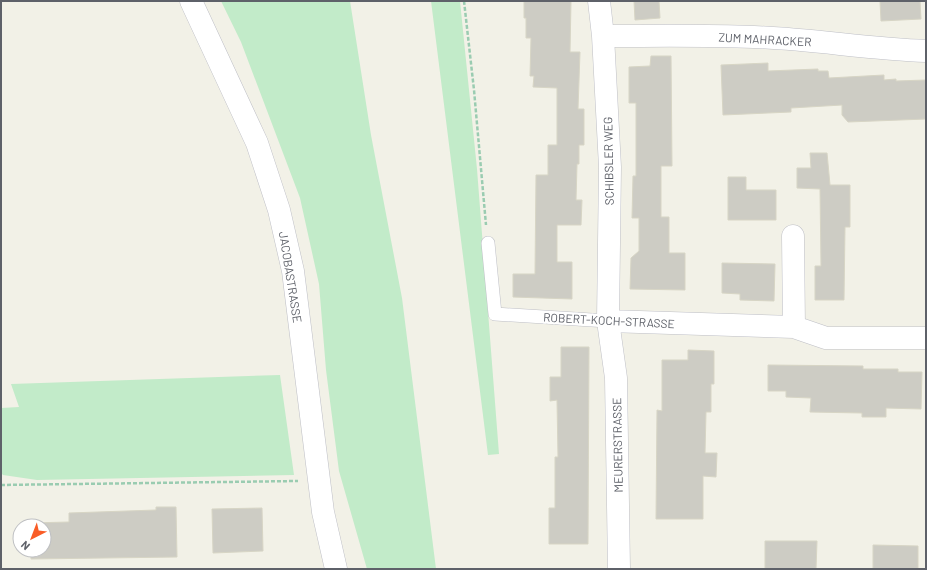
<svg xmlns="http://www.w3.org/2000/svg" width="927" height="570" font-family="Barlow,sans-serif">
	<rect width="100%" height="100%" fill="#f2f1e7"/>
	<!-- green -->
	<path fill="#c2ebc9" d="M 221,1 L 350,1 L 371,135 L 402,298 L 436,569 L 367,569 L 339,471 L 326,370 L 319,284 L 300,198 L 241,42 Z
		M 431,1 L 460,1 L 477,169 L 499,454 L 488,455 Z
		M 280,375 L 294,475 L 37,480 L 3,475 L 1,473 L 1,408 L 19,407 L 11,384 Z"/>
	<!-- building -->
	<path fill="#cdccc4" stroke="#d7d5c5" d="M 524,1 L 571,1 L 570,52 L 580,52 L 578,109 L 584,109 L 584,145 L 579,145 L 579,164 L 577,164 L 576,200 L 582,200 L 581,225 L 557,225 L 557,262 L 572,262 L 572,299 L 513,297 L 513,274 L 535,274 L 536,175 L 548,175 L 548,145 L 557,145 L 557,88 L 533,87 L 534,76 L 530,76 L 531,38 L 526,38 L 526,18 L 524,18 Z
		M 634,1 L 659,1 L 660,18 L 635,20 Z
		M 880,1 L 920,1 L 921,19 L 881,21 Z
		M 651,56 L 671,56 L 672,166 L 661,166 L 661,217 L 669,217 L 669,253 L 685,253 L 685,290 L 630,289 L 631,258 L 639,251 L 639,218 L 632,218 L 633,176 L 636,176 L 636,103 L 629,103 L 629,67 L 650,66 Z
		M 768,63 L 768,71 L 818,69 L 818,71 L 828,71 L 829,78 L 884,75 L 884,80 L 896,79 L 896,81 L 926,80 L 926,119 L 848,122 L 842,115 L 842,105 L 791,108 L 791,112 L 723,115 L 721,65 Z
		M 810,153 L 827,153 L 830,185 L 850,185 L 850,227 L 845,227 L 844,300 L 815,300 L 815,266 L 821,266 L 820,189 L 797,188 L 797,168 L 811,168 Z
		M 728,177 L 746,177 L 746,190 L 776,190 L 776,220 L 728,220 Z
		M 722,263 L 775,264 L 774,301 L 740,300 L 740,294 L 722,293 Z
		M 561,347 L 589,347 L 588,544 L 549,544 L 549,508 L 555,508 L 555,457 L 558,457 L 557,400 L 550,401 L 550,377 L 561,377 Z
		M 688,350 L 714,351 L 714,384 L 711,384 L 711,412 L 706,412 L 705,453 L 717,453 L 716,477 L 703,476 L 703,519 L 656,519 L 657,410 L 662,411 L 662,360 L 688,360 Z
		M 768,365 L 863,366 L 863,369 L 898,369 L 898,372 L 922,372 L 921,409 L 886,408 L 886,417 L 862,417 L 862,413 L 810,412 L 811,398 L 786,397 L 786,391 L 768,391 Z
		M 156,507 L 176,507 L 177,557 L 31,559 L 31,550 L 44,550 L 44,526 L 30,526 L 30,523 L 69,522 L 69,513 L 156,510 Z
		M 262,508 L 263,551 L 213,553 L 212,509 Z
		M 765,541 L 817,541 L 816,569 L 765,569 Z
		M 873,545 L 918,546 L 918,569 L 873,569 Z"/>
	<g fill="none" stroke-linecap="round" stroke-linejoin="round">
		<defs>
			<path id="service" d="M 488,243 L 495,314 L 608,321"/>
			<path id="minor" d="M 599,1 L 603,36 L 610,167 L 608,321 L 616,378 L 619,569
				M 603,36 C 653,36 704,35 754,37 C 812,39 868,49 926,51
				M 793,236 L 794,327
				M 608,321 L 794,327 L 826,338 L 926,338"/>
			<path id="tertiary" d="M 191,1 L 257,143 L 279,210 L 293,271 L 323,512 L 336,569"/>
		</defs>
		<!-- service casing -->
		<use href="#service" stroke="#bebfc6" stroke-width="14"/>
		<!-- minor casing -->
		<use href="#minor" stroke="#bebfc6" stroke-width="23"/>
		<!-- tertiary casing -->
		<use href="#tertiary" stroke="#bebfc6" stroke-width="23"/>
		<!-- path -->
		<path stroke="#9accb1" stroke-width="2.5" stroke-dasharray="4 2" stroke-linecap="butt" d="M 464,1 L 474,90 L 486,225
			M 1,485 L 298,481"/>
		<!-- service -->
		<use href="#service" stroke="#fff" stroke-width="13"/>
		<!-- minor -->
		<use href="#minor" stroke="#fff" stroke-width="22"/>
		<!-- tertiary -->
		<use href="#tertiary" stroke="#fff" stroke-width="22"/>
	</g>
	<g text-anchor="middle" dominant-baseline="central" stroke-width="4" stroke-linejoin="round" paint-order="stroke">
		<!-- street labels -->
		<g font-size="12" fill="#5e6169" stroke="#fff">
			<text transform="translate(765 39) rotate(3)">ZUM MAHRACKER</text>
			<text transform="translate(608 161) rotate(-91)">SCHIBSLER WEG</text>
			<text transform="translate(291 277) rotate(81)">JACOBASTRASSE</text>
			<text transform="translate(609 320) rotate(3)">ROBERT-KOCH-STRASSE</text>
			<text transform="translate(617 445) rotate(-91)">MEURERSTRASSE</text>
		</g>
	</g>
	<!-- border -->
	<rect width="927" height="570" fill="none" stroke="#5e6169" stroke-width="4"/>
	<!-- north arrow -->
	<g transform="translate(32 538) rotate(222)"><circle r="19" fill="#ffffff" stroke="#bfc0c3"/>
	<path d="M0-3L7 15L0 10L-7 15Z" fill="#f95c26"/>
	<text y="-6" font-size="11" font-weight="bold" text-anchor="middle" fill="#5e6169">N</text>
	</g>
</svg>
